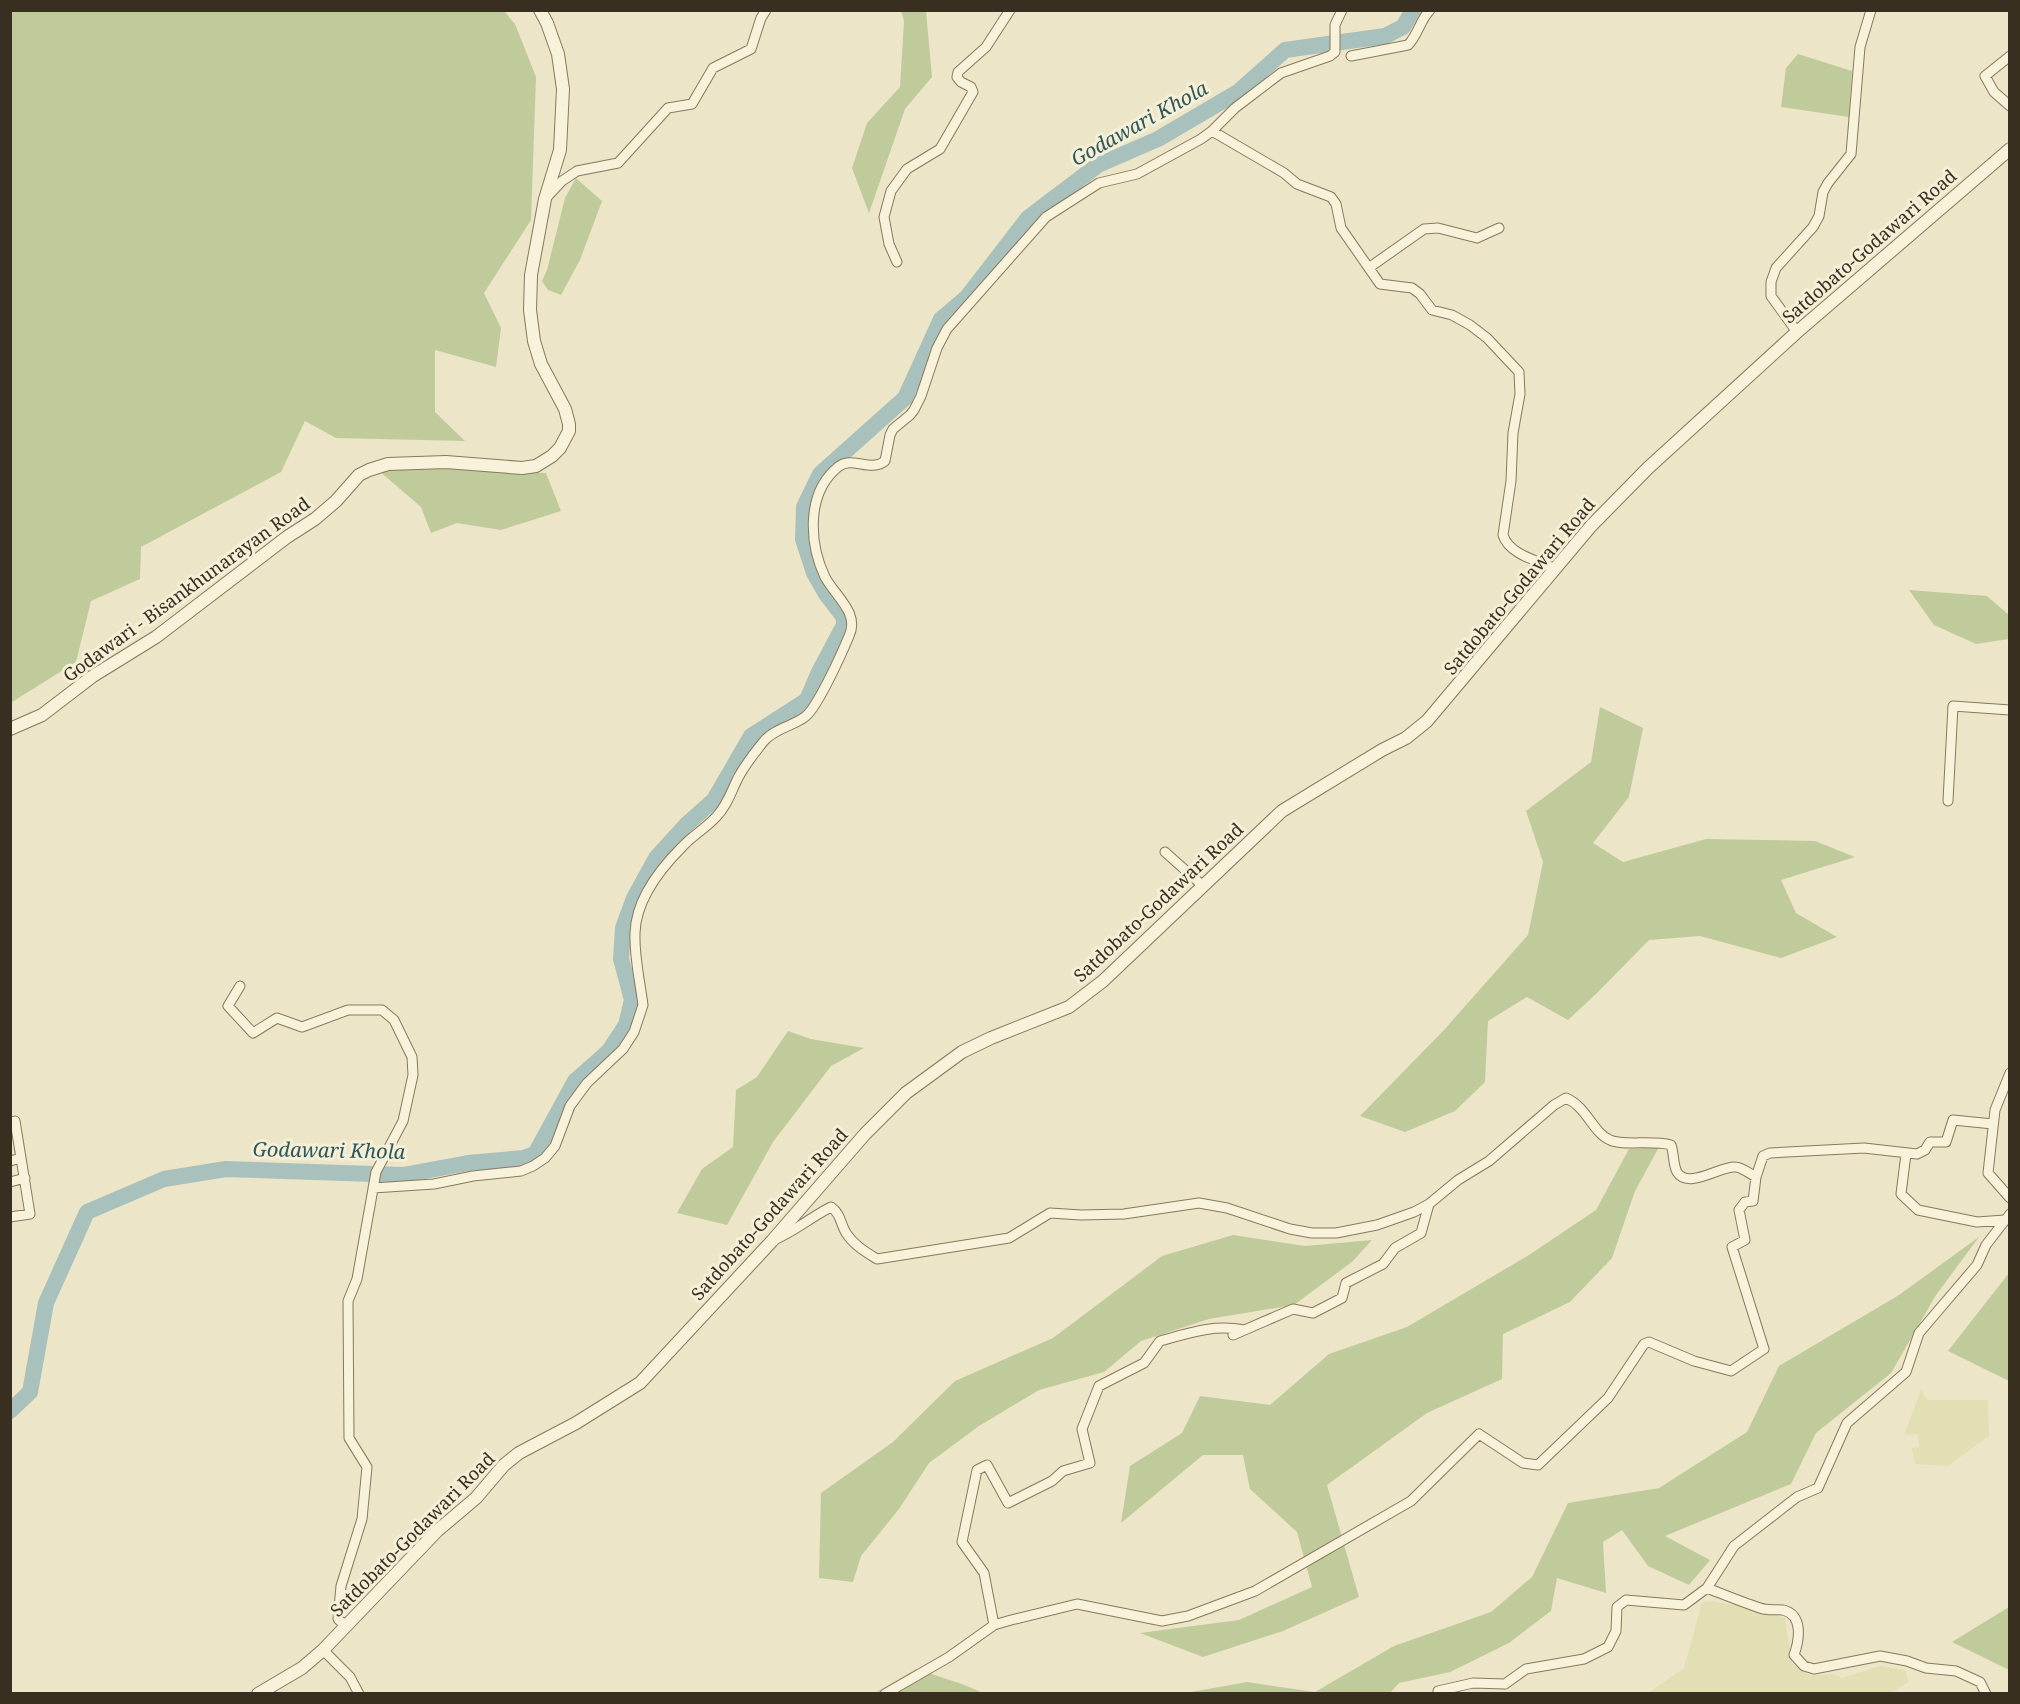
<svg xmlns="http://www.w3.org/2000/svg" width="2020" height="1704" font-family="'Noto Serif',serif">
	<rect width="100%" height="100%" fill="#ede5c7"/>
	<!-- farmland -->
	<path fill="#e2dfb5" d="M 1921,1390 L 1927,1400 L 1988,1400 L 1989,1436 L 1948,1466 L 1915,1464 L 1912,1448 L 1919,1447 L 1918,1434 L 1904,1435 Z
		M 1712,1601 L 1763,1610 L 1785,1618 L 1792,1663 L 1810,1676 L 1833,1674 L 1842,1678 L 1880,1666 L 1906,1670 L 1908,1682 L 1889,1694 L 1647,1694 L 1684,1668 L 1702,1602 Z"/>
	<!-- green -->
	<path fill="#c0cb9b" d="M 11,10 L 504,11 L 515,24 L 536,77 L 531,220 L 484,293 L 501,328 L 496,367 L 435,350 L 435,412 L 465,441 L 336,438 L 305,421 L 281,472 L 141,547 L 140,579 L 91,601 L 76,662 L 12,702 L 10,701 Z
		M 901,11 L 926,11 L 932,77 L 905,109 L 869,213 L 852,168 L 867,123 L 900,87 L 904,21 Z
		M 1798,54 L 1852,71 L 1849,117 L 1781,107 L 1786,68 Z
		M 576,178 L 602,201 L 580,260 L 561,295 L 548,290 L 542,281 L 547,270 L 565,198 Z
		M 455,463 L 507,473 L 546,473 L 561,511 L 501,530 L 457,523 L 431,533 L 421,507 L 378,470 Z
		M 1909,590 L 1987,596 L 2009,615 L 2009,639 L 1976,644 L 1934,625 Z
		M 1600,707 L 1643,728 L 1629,797 L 1593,843 L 1623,862 L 1706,839 L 1815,841 L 1855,857 L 1781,880 L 1796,913 L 1837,937 L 1781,958 L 1700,936 L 1649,940 L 1597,993 L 1568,1020 L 1527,997 L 1488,1021 L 1485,1082 L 1455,1111 L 1405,1132 L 1360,1116 L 1444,1030 L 1528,935 L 1543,862 L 1526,811 L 1591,762 Z
		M 788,1031 L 811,1039 L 864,1048 L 831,1066 L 773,1142 L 727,1225 L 677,1213 L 702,1169 L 733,1147 L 736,1090 L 757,1077 Z
		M 1659,1147 L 1635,1191 L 1612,1258 L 1570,1302 L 1503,1334 L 1502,1379 L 1427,1413 L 1327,1485 L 1359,1597 L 1283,1631 L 1203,1657 L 1140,1633 L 1239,1620 L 1312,1587 L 1297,1532 L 1250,1489 L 1243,1455 L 1203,1455 L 1121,1523 L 1130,1466 L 1182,1433 L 1200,1396 L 1270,1405 L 1329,1354 L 1407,1327 L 1529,1255 L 1596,1210 L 1629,1149 Z
		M 1233,1235 L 1305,1246 L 1372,1240 L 1353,1261 L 1294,1305 L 1209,1319 L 1141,1341 L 1104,1372 L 1039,1390 L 979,1426 L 929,1463 L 899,1509 L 861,1556 L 853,1582 L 819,1578 L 821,1493 L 893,1442 L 955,1381 L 1053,1338 L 1162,1256 Z
		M 1979,1237 L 1936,1295 L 1891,1373 L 1816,1433 L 1791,1484 L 1665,1536 L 1710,1560 L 1689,1585 L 1648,1566 L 1622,1530 L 1603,1542 L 1606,1593 L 1557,1578 L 1551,1611 L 1509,1643 L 1450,1672 L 1399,1683 L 1390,1693 L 1180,1694 L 1247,1682 L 1315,1692 L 1394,1646 L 1491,1612 L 1532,1577 L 1568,1503 L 1659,1488 L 1747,1432 L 1779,1366 L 1899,1295 Z
		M 2009,1273 L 2009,1381 L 1948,1351 Z
		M 2009,1607 L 2009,1670 L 1952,1642 Z
		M 916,1669 L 962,1684 L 983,1693 L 873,1694 Z"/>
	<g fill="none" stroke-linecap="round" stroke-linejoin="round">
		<!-- river -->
		<path stroke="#a8c1bc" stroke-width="16" d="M 10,1411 L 30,1392 L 46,1303 L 87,1212 L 164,1179 L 226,1169 L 403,1175 L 468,1163 L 523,1158 L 535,1154 L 575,1081 L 609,1051 L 626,1025 L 632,1000 L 621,959 L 623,928 L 634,898 L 656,858 L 687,824 L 714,800 L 751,736 L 807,700 L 819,672 L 844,625 L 844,619 L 842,615 L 826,594 L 814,573 L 803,539 L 804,507 L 820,474 L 905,398 L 941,319 L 967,297 L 1028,218 L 1098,165 L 1158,139 L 1238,92 L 1285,50 L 1385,36 L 1403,27 L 1413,10"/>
		<defs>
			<path id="minor" d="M 1342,10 L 1335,25 L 1335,52 L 1330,56 L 1281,73 L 1235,108 L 1212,131 L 1284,173 L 1297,184 L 1331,197 L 1336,204 L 1341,228 L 1380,284 L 1412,288 L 1420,294 L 1432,310 L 1452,315 L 1470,325 L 1487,338 L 1519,372 L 1520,394 L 1513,433 L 1511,481 L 1503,535 C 1509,555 1539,561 1556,569
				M 1351,56 L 1408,45 C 1418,35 1420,20 1430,10
				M 2010,56 L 1985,76 L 1994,92 L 2010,106
				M 547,197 L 562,181 L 577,171 L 618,163 L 668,108 L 692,104 L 713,68 L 751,49 L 761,18 L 766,10
				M 897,262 L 889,244 L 884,217 L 891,191 L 907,169 L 940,149 L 973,92 L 971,87 L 961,82 L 957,77 L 958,72 L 986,47 L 1010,10
				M 1370,267 L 1424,229 L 1438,228 L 1477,238 L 1499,228
				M 1797,332 L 1771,296 L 1771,282 L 1776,268 L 1813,227 L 1819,216 L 1823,192 L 1828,183 L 1851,154 L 1860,47 L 1871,10
				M 1948,801 L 1953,706 L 2010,710
				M 1165,852 L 1203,886
				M 240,986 L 228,1006 L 253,1033 L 277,1018 L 302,1027 L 348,1010 L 382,1010 L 394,1020 L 412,1057 L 413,1075 L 403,1121 L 376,1172 L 357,1279 L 348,1301 L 349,1438 L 367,1467 L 362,1519 L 341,1586 L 338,1619 L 346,1626
				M 2010,1073 L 1995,1110 L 1988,1173 L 2010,1198
				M 10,1123 L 15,1121 L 21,1158 L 10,1161
				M 1906,1154 L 1901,1194 L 1918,1210 L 1977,1222 L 2005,1220
				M 10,1182 L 25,1178
				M 373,1188 L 434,1184 L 473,1176 L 521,1171 L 533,1166 L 545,1158 L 555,1146 L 570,1106 L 587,1083 L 623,1049 L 634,1032 L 643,1005 C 640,981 634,957 635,933 C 636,900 660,869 682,847 C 692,836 706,828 716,817 C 727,806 731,792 738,778 C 745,765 755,752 764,741 C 775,728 794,726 806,716 C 818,706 842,653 849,636 C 860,613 835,596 825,577 C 809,543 806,493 838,467 C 852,455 870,473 885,461 L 890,435 L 893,429 L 910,415 L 914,410 L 921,396 L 937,348 L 947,329 L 1046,217 L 1099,183 L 1137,174 L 1201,139 L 1212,131
				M 10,1217 L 30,1214 L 21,1158
				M 774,1240 C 795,1231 811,1217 831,1207 C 841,1214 840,1223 846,1233 C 854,1245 864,1251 877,1259 L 1009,1238 L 1050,1213 L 1081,1215 L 1124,1214 L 1199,1203 L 1227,1208 L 1290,1229 L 1312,1233 L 1336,1233 L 1377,1225 L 1414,1212 L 1429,1204 L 1458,1180 L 1489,1161 L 1554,1105 L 1566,1098 C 1587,1107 1593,1133 1610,1140 C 1622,1146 1653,1140 1671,1145 C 1674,1153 1673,1165 1677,1172 C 1688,1190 1720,1166 1735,1167 C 1742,1167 1750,1174 1756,1177 L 1763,1156 L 1770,1153 L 1864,1148 L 1917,1154 L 1925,1150 L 1930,1142 L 1946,1142 L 1953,1120 L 1993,1124
				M 1233,1335 L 1293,1309 L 1313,1313 L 1342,1298 L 1346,1283 L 1383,1264 L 1395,1248 L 1421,1233 L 1429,1204
				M 1707,1588 C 1725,1595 1742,1602 1760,1608 C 1768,1611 1776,1609 1783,1610 C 1804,1615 1799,1641 1794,1655 L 1804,1666 L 1814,1669 L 1880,1656 L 1907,1661 L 1926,1668 L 1956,1671 L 1980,1682 L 1986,1694
				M 994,1625 L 984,1573 L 962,1542 L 977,1470 L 987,1465 L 1008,1503 L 1052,1481 L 1063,1471 L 1090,1463 L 1082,1429 L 1099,1386 L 1144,1363 L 1160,1341 C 1189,1333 1214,1324 1244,1330
				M 323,1650 L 350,1677 L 359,1694
				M 1438,1691 L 1473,1683 L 1505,1684 L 1526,1669 L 1584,1659 L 1608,1647 L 1616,1631 L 1617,1607 L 1626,1600 L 1684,1605 L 1707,1588 L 1734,1546 L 1797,1497 L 1818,1488 L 1847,1423 L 1906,1372 L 1919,1333 L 1977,1265 L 1986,1245 L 2010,1214
				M 885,1694 L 949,1657 L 994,1625 L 1011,1620 L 1077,1604 L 1162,1621 L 1188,1616 L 1255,1591 L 1411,1501 L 1479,1434 L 1523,1463 L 1538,1465 L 1608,1398 L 1644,1344 L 1649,1342 L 1694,1361 L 1731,1371 L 1764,1349 L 1732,1247 L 1745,1240 L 1739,1210 L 1745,1202 L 1753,1201 L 1756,1177"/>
			<path id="tertiary" d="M 10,729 L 42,715 L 93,676 L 156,637 L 287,537 L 315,519 L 336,501 L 359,475 L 369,470 L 388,464 L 446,462 L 522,468 L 536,466 L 552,456 L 560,448 L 569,431 L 569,424 L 565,409 L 541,364 L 534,341 L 530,310 L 531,275 L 545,199 L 560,150 L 563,89 L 558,54 L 547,23 L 540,10
				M 258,1694 L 302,1668 L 323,1650 L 437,1531 L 476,1498 L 504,1465 L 519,1453 L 576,1423 L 640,1383 L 772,1241 L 865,1134 L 906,1093 L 962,1052 L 991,1038 L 1069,1007 L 1103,981 L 1282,811 L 1382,750 L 1406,738 L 1427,721 L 1591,526 L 1648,468 L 1797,332 L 2010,149"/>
		</defs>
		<!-- minor casing -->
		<use href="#minor" stroke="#88785d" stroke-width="11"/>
		<!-- tertiary casing -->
		<use href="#tertiary" stroke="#88785d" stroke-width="14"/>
		<!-- minor -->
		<use href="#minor" stroke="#f8f2da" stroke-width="9"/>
		<!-- tertiary -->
		<use href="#tertiary" stroke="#f8f2da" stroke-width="12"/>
	</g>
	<g text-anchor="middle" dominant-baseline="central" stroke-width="6" stroke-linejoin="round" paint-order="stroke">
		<!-- street labels -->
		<g font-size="18" fill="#392f20" stroke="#f4efd7">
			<text transform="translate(1869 246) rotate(-41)">Satdobato-Godawari Road</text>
			<text transform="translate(1519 586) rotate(-50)">Satdobato-Godawari Road</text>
			<text transform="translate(186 589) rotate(-36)">Godawari - Bisankhunarayan Road</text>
			<text transform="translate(1158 902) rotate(-43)">Satdobato-Godawari Road</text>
			<text transform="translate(769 1214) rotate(-48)">Satdobato-Godawari Road</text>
			<text transform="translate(412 1534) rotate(-45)">Satdobato-Godawari Road</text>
		</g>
		<!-- water labels -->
		<g font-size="20" font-style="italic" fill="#305658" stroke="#f4efd7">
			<text transform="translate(1139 123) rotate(-29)">Godawari Khola</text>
			<text transform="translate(329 1150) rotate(1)">Godawari Khola</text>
		</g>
	</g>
	<!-- border -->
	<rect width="2020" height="1704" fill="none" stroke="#392f20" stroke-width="24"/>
</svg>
